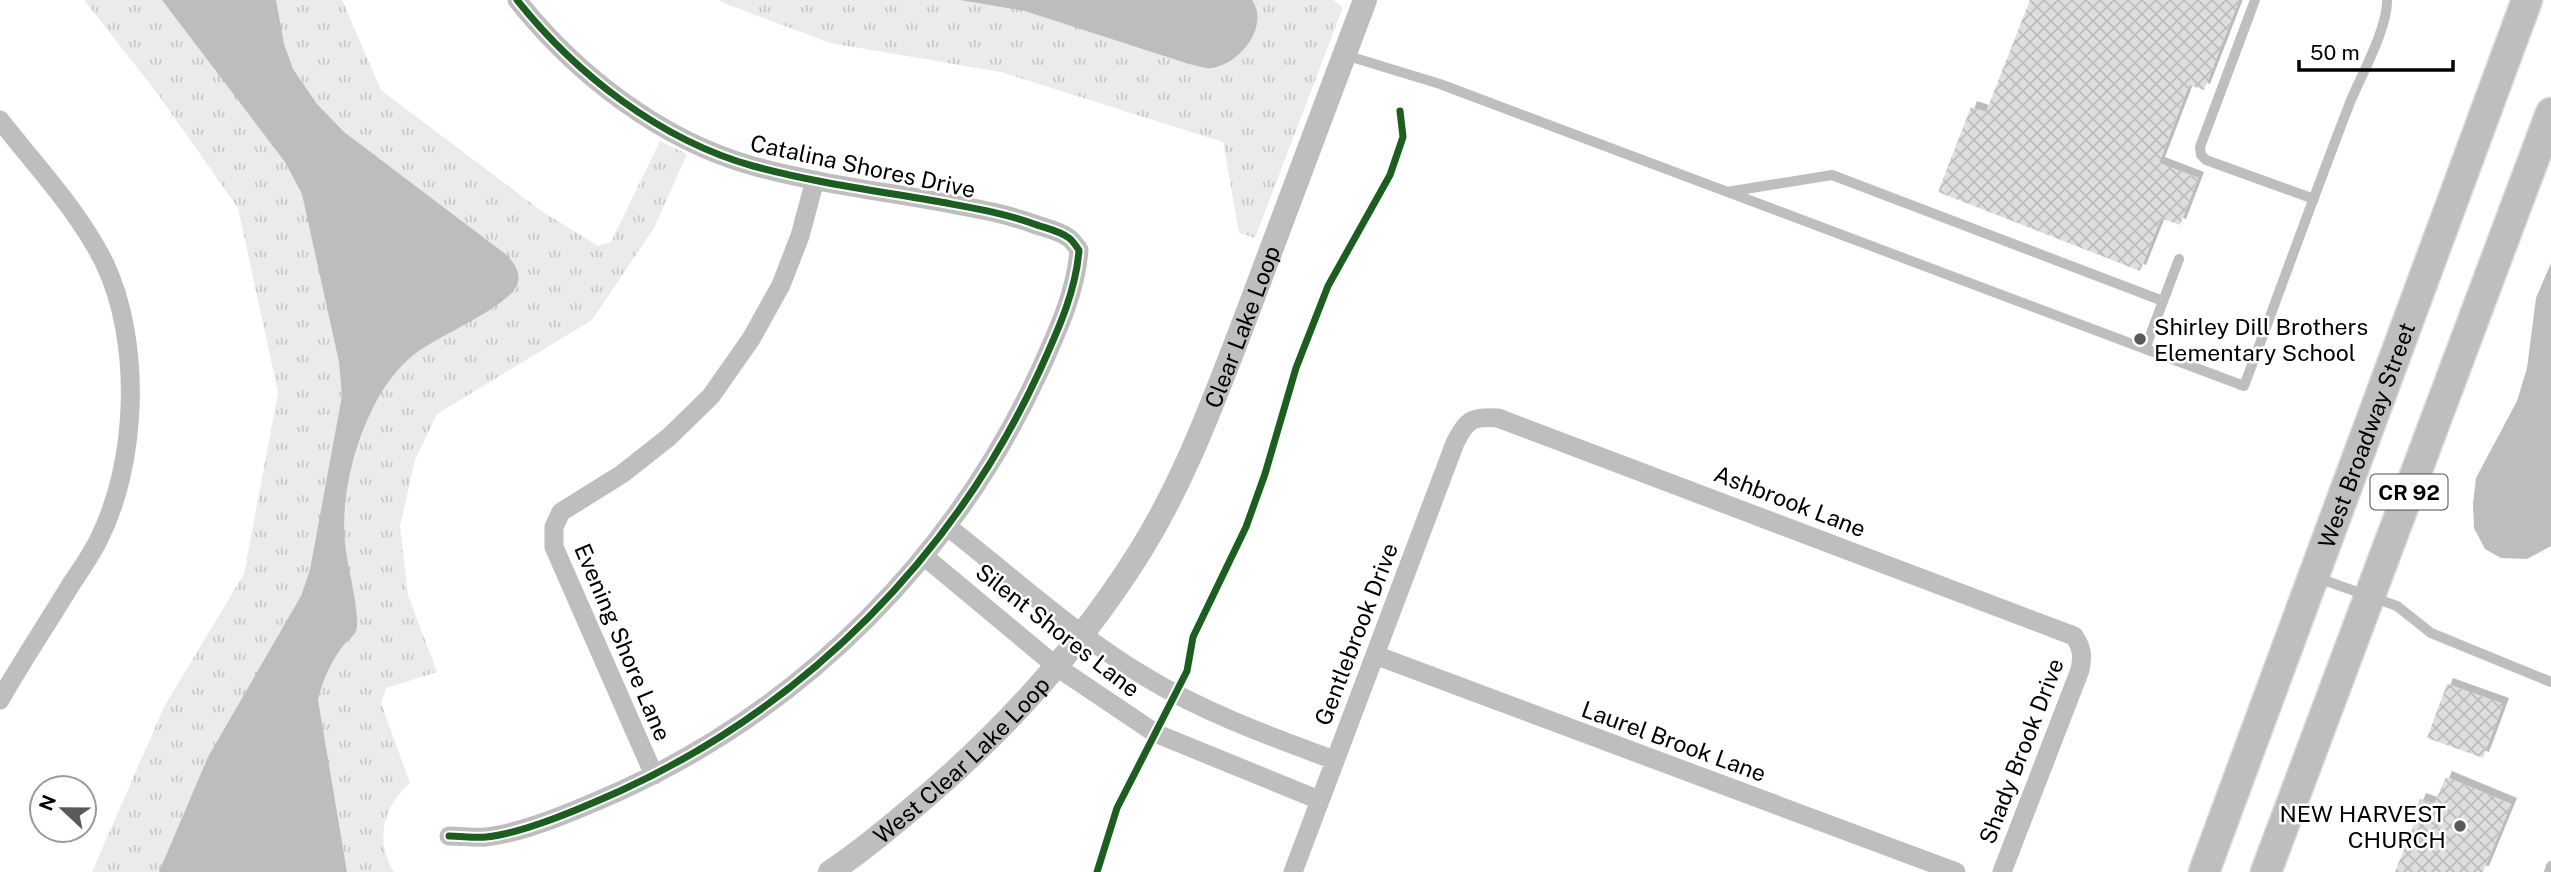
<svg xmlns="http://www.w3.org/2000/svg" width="2551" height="872" font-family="'Public Sans',sans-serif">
	<defs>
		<pattern id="grass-tufts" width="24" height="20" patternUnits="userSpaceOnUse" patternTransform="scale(1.75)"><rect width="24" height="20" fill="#ebebeb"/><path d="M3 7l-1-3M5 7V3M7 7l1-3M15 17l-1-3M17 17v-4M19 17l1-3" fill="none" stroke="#c8c8c8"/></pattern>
		<pattern id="building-cross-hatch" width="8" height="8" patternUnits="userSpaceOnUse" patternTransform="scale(1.75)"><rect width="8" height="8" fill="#dedede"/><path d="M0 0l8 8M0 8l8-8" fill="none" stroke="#bdbdbd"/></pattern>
		<filter id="shadow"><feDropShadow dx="6" dy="-6" stdDeviation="0" flood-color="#0004"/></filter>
	</defs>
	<rect width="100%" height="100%" fill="#fff"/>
	<!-- grass -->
	<path fill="url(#grass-tufts)" d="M 84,0 L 342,0 L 381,90 L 540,210 L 598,246 L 611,242 L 660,141 L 687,154 L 654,228 L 592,320 L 437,414 L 415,460 L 400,526 L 408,595 L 437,672 L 386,688 L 381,703 L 410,783 C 384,805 374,841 394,872 L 92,872 L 165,705 L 244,574 L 278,393 L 238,208 L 157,93 Z
		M 719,0 L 1333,0 L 1343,7 L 1255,238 L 1239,233 L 1223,142 L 1001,72 L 830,43 L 726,4 Z"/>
	<!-- water -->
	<path fill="#bdbdbd" d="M 162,0 L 276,0 L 284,44 L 293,69 L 317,104 L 344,132 L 508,256 C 514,264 522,273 517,285 C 509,306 437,337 416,353 C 404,362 393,375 384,388 C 356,432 338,500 346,551 C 348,568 361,617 356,631 C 354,636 346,642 342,647 C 330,664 323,679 318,700 L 347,872 L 159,872 L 208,757 L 301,596 L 310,570 L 342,396 L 339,362 L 302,194 L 285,162 Z
		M 960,0 L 1252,0 C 1270,26 1240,64 1212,68 C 1205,69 1196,65 1189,64 L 1025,11 Z
		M 2551,263 L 2551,546 L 2527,559 L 2501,558 L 2485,549 L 2474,528 L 2473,504 L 2476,478 L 2517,401 L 2527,368 L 2536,298 Z"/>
	<!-- building -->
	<path fill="url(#building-cross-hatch)" filter="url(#shadow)" d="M 2030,0 L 2239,0 L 2204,90 L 2189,85 L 2159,163 L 2198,178 L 2180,225 L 2161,218 L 2140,271 L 1938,192 L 1971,107 L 1986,112 Z
		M 2447,684 L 2503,704 L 2483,758 L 2427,738 Z
		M 2446,777 L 2511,804 L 2483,872 L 2395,872 L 2414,824 L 2410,823 L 2420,799 L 2434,804 Z"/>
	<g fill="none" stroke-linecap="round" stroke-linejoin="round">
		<defs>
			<g id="primary">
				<path id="s2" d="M 2204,872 L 2527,0"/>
				<path d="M 2266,872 L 2551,113"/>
			</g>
		</defs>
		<!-- primary casing -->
		<use href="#primary" stroke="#dbdbdb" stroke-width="33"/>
		<!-- service -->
		<path stroke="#bebebe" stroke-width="10" d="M 2255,0 L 2200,147 L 2201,155 L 2206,160 L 2314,199
			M 1345,55 L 1440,84 L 2244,386 C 2280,291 2314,195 2351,100 C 2362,74 2388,27 2387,0
			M 1727,192 L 1832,175 L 2163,301
			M 2145,349 L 2179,259
			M 2315,577 L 2397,606 L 2431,633 L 2551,682
			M 2549,872 L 2551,866"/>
		<!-- minor -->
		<path stroke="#bebebe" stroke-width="19" d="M 0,120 C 36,166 78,210 104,262 C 142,341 138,463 98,541 C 90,557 79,572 70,586 C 47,624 22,661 0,700
			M 948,527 C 1012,577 1074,634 1144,676 C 1203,712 1269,736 1334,760
			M 925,557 L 1057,667 L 1155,733 L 1319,800
			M 1375,655 L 1956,872
			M 654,775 L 554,547 L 554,527 L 561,512 L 622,474 L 669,437 L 711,396 L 751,339 L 781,285 L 800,236 L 815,180
			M 449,836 C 461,836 474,838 486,837 C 525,833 584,807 620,791 C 806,706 955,555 1040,370 C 1057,332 1076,292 1079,250 C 1076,246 1073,241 1069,238 C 1060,231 1045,228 1034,224 C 1004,213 973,208 941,202 C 879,191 815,183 753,166 C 660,140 576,74 517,0
			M 1293,872 L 1455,443 C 1466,420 1472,416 1498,418 L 2074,636 C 2082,648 2083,655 2080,670 L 2002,872"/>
		<!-- tertiary -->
		<path stroke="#bebebe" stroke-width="24" id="s1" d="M 830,872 C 858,854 883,833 909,811 C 996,739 1073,656 1134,561 C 1184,484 1217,392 1250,306 C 1288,204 1327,102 1365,0"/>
		<!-- primary -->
		<use href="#primary" stroke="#bebebe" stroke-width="30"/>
		<defs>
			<path id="cycleway" d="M 449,836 C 461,836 474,838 486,837 C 525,833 584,807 620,791 C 806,706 955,555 1040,370 C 1057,332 1076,292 1079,250 C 1076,246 1073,241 1069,238 C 1060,231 1045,228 1034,224 C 1004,213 973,208 941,202 C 879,191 815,183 753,166 C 660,140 576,74 517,0
				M 1097,872 L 1117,808 L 1187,671 L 1193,637 L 1246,527 L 1265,474 L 1296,368 L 1328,286 L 1390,175 L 1403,137 L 1400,111"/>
		</defs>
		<!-- cycleway casing -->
		<use href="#cycleway" stroke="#fff" stroke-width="11"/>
		<!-- cycleway -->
		<use href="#cycleway" stroke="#1b5e20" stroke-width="7"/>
	</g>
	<!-- markers -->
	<g fill="#595959" stroke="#fff" stroke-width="2.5">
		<circle cx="2140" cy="339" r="7"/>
		<circle cx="2460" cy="826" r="7"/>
	</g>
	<g text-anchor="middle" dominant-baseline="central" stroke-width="5" stroke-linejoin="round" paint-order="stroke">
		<!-- shield labels -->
		<rect fill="#fff" stroke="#4c4c4c" stroke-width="2" x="2370.5" y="474.5" width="77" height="35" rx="5"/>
		<g font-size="21" font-weight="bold" fill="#000">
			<text x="2409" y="492">CR 92</text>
		</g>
		<!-- street labels -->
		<g font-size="23" fill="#000" stroke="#fff">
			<text transform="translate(863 166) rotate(12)">Catalina Shores Drive</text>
			<text stroke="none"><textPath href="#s1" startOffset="696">Clear Lake Loop</textPath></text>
			<text stroke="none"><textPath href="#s2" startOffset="466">West Broadway Street</textPath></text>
			<text transform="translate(1790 501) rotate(21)">Ashbrook Lane</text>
			<text transform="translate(1058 630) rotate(38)">Silent Shores Lane</text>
			<text transform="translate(1356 634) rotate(-69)">Gentlebrook Drive</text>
			<text transform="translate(623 642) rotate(67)">Evening Shore Lane</text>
			<text transform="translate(1674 741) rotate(20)">Laurel Brook Lane</text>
			<text transform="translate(2021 751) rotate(-69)">Shady Brook Drive</text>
			<text stroke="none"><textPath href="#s1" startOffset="173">West Clear Lake Loop</textPath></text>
		</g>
		<!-- poi labels -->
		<g font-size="23" fill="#000" stroke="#fff" text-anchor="start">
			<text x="2154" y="326">Shirley Dill Brothers<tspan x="2154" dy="26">Elementary School</tspan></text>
			<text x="2446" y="813" text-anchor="end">NEW HARVEST<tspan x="2446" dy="26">CHURCH</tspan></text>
		</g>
	</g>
	<!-- north arrow -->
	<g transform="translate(63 809) rotate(292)"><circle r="33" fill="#ffffff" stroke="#999999" stroke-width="2"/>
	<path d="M0-5L12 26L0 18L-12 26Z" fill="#595959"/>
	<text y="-10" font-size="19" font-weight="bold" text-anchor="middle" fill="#000000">N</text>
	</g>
	<!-- scale -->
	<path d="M2299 60v10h154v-10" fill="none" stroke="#000000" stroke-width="3.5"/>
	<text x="2310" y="60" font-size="21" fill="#000000" stroke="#ffffff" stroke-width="5" paint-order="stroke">50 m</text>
</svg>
